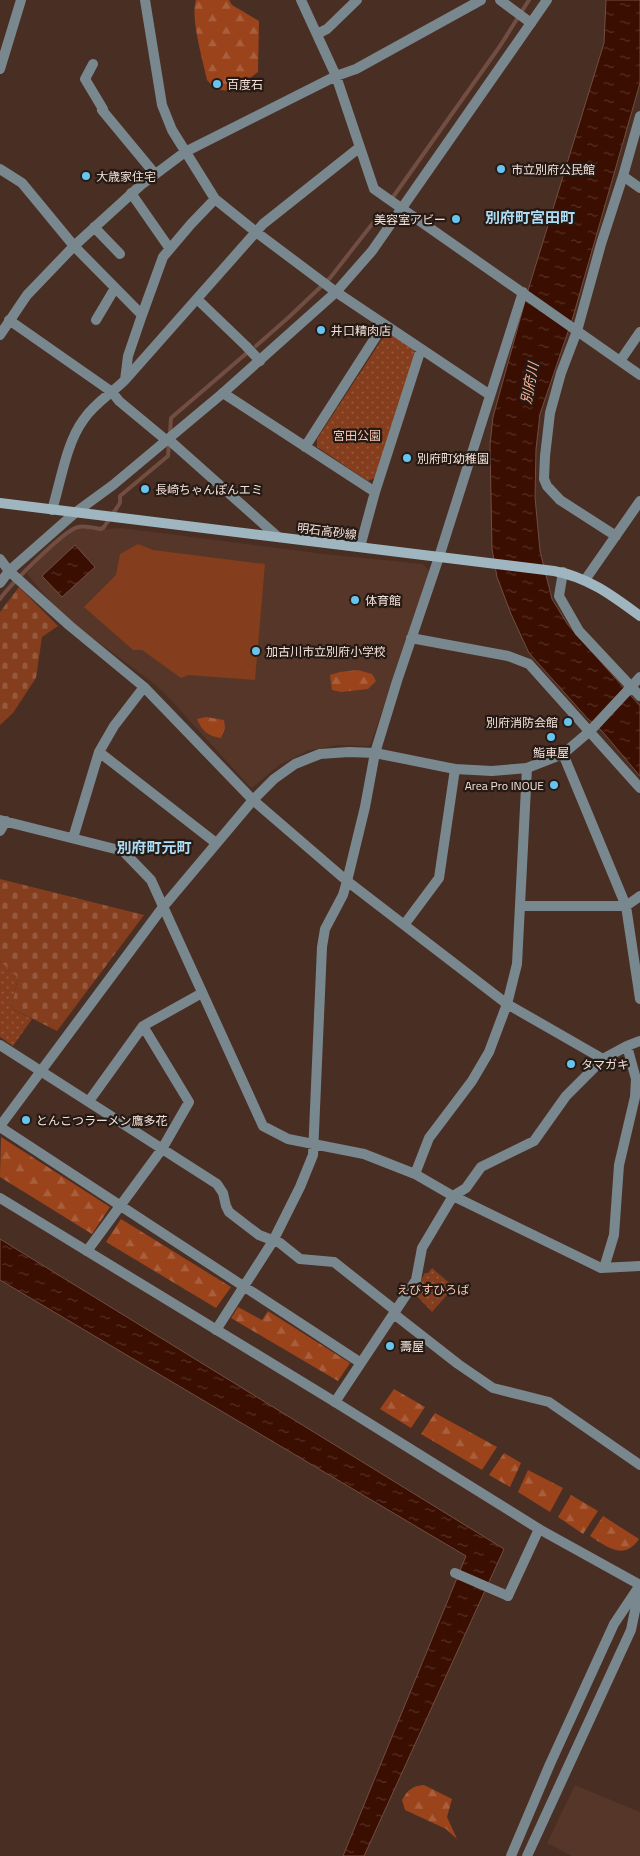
<svg xmlns="http://www.w3.org/2000/svg" width="640" height="1856" font-family="'Titillium Web','Noto Sans JP',sans-serif">
	<defs>
		<pattern id="grass-dots" width="8" height="8" patternUnits="userSpaceOnUse" patternTransform="scale(1.25)"><rect width="8" height="8" fill="#843d1d"/><path d="M2 2h.1M6 6h.1" fill="none" stroke="#96593d" stroke-width="1.8" stroke-linecap="round"/></pattern>
		<pattern id="forest-firs" width="22" height="20" patternUnits="userSpaceOnUse" patternTransform="scale(1.25)"><rect width="22" height="20" fill="#9b441c"/><path d="M5 1l3.5 6h-7zM16 11l3.5 6h-7z" fill="#a95f3c"/></pattern>
		<pattern id="cemetery-stones" width="16" height="16" patternUnits="userSpaceOnUse" patternTransform="scale(1.25)"><rect width="16" height="16" fill="#843d1d"/><path d="M2 7V4a2 2 0 0 1 4 0v3zM10 15v-3a2 2 0 0 1 4 0v3z" fill="#96593d"/></pattern>
		<pattern id="water-ripples" width="26" height="14" patternUnits="userSpaceOnUse" patternTransform="scale(1.25)"><rect width="26" height="14" fill="#3a0e00"/><path d="M2 4q2-2 4 0t4 0M15 11q2-2 4 0t4 0" fill="none" stroke="#573125"/></pattern>
	</defs>
	<rect width="100%" height="100%" fill="#492e23"/>
	<!-- built -->
	<path fill="#563628" d="M 80,528 L 101,530 L 104,529 L 122,528 L 324,554 L 423,564 L 429,571 L 371,743 L 368,746 L 337,745 L 307,751 L 279,765 L 253,787 L 250,787 L 171,700 L 157,686 L 62,615 L 27,574 L 40,558 L 55,545 L 74,530 Z
		M 575,1785 L 640,1812 L 640,1856 L 572,1856 L 547,1843 Z"/>
	<!-- grass -->
	<path fill="url(#grass-dots)" d="M 393,333 L 413,347 L 415,354 L 375,478 L 368,481 L 317,447 L 317,439 L 384,336 Z
		M 0,961 L 18,978 L 11,1008 L 32,1019 L 13,1046 L 0,1037 Z
		M 432,1268 L 454,1287 L 432,1312 L 414,1293 L 425,1273 L 428,1273 Z"/>
	<!-- forest -->
	<path fill="url(#forest-firs)" d="M 196,0 L 229,0 L 232,5 L 259,21 L 258,72 C 241,84 225,102 207,80 C 203,60 190,18 196,0 Z
		M 358,670 L 372,674 L 376,681 L 368,689 L 341,692 L 332,690 L 330,675 L 340,672 Z
		M 206,717 L 224,720 L 225,728 L 221,738 C 208,736 202,731 197,719 Z
		M 1,1137 L 110,1207 L 92,1234 L 0,1177 Z
		M 121,1219 L 231,1287 L 216,1308 L 106,1242 Z
		M 238,1307 L 262,1320 L 268,1311 L 350,1363 L 338,1381 L 231,1318 Z
		M 394,1389 L 425,1407 L 411,1428 L 380,1409 Z
		M 435,1413 L 497,1447 L 482,1470 L 421,1434 Z
		M 504,1453 L 521,1463 L 510,1487 L 489,1475 Z
		M 528,1470 L 563,1488 L 550,1512 L 518,1492 Z
		M 571,1495 L 598,1511 L 583,1534 L 558,1517 Z
		M 603,1516 L 639,1539 C 624,1561 607,1547 590,1536 Z
		M 424,1785 L 452,1799 L 447,1817 L 457,1839 L 446,1829 L 405,1810 L 402,1800 C 408,1790 412,1786 424,1785 Z"/>
	<!-- cemetery -->
	<path fill="url(#cemetery-stones)" d="M 19,587 L 58,626 L 42,637 L 36,678 L 13,713 L 0,725 L 0,612 Z
		M 0,879 L 144,915 L 57,1031 L 11,1008 L 18,978 L 0,961 Z"/>
	<!-- garden -->
	<path fill="#843d1d" d="M 138,544 L 153,550 L 265,564 L 255,680 L 188,675 L 181,678 L 142,650 L 133,650 L 84,607 L 116,575 L 120,554 Z"/>
	<!-- water -->
	<path fill="url(#water-ripples)" stroke="#724d41" d="M 606,0 L 640,0 L 640,83 L 573,317 L 540,414 L 536,449 L 535,497 L 540,551 L 552,599 L 568,625 L 640,706 L 640,776 L 602,731 L 588,719 L 529,653 L 511,614 L 497,577 L 492,549 L 490,444 L 493,417 L 529,287 L 604,43 Z
		M 75,545 L 95,567 L 62,597 L 42,576 Z
		M 0,1239 L 504,1549 L 364,1856 L 343,1856 L 466,1556 L 0,1280 Z"/>
	<g fill="none" stroke-linecap="round" stroke-linejoin="round">
		<!-- stream -->
		<path stroke="#724d41" stroke-width="4" d="M 393,197 L 500,46 L 529,0
			M 256,346 L 289,317 L 330,278 L 380,214
			M 170,434 L 171,418 L 248,352
			M 0,599 C 10,585 63,531 78,527 C 84,525 94,528 101,529 L 104,527 L 120,503 L 120,496 L 168,456 L 169,444"/>
		<!-- minor -->
		<path stroke="#79888f" stroke-width="10" d="M 145,0 L 162,105 L 172,130 L 215,199 L 256,232 L 336,292 L 490,395
			M 301,0 L 336,76 L 374,189 L 640,375
			M 500,0 L 531,23
			M 317,34 L 327,29 L 357,0
			M 93,64 L 85,79 L 103,109 L 102,110 L 155,174
			M 0,69 L 21,0
			M 0,169 L 22,183 L 74,246 L 142,315 L 128,356 L 125,380
			M 623,176 L 640,188
			M 131,193 L 170,249
			M 94,227 L 120,254
			M 197,299 L 246,346 L 260,361
			M 142,315 L 163,257 L 191,224 L 215,199
			M 9,320 L 112,392 L 119,401 L 166,440
			M 96,320 L 115,288
			M 0,335 L 27,295 L 74,246 L 141,185 L 185,152 L 336,76 L 356,69 L 481,0
			M 620,361 L 640,332
			M 223,393 L 375,492
			M 168,439 L 278,537
			M 305,447 L 384,324
			M 52,510 C 61,481 66,443 84,419 C 95,403 112,393 125,380 L 263,224 L 360,147
			M 616,536 L 560,500 L 547,486 L 544,479 L 545,456 L 550,413 L 561,373 L 577,331 L 601,244 L 623,176 L 640,116
			M 360,547 L 375,492 L 421,349
			M 0,559 L 9,571 L 70,626 L 144,687 L 253,800 L 347,881 L 507,1004 L 603,1059
			M 563,572 L 559,596 L 579,631 L 640,696
			M 585,580 L 640,501
			M 411,638 L 508,656 L 529,664 L 640,788
			M 590,731 L 631,687
			M 99,752 L 216,843
			M 563,754 L 626,906 L 640,999
			M 0,820 L 123,851 L 151,880 L 263,1126 L 288,1139 L 364,1154 L 415,1174 L 453,1196 L 601,1268 L 640,1266
			M 0,831 L 6,821
			M 73,838 L 99,752 L 114,726 L 144,687
			M 521,906 L 626,906 L 640,896
			M 404,925 L 439,878 L 455,769
			M 0,1045 L 217,1184 L 223,1193 L 226,1206 L 229,1212 L 259,1235 L 280,1243 L 300,1259 L 334,1262 L 396,1311
			M 89,1101 L 143,1026 L 202,993
			M 0,1127 L 361,1363
			M 415,1174 L 429,1138 L 472,1081 L 489,1052 L 507,1004 L 517,964 L 527,768
			M 87,1251 L 162,1149 L 189,1102 L 143,1026
			M 604,1268 L 614,1235 L 619,1165 L 635,1097 L 636,1079 L 627,1046
			M 394,1314 L 458,1364 L 493,1388 L 549,1402 L 640,1465
			M 216,1330 L 273,1241 L 300,1187 L 313,1155 L 322,947 L 325,929 L 343,895 L 347,881 L 365,807 L 375,753 L 397,681 L 439,557 L 523,292
			M 335,1402 L 416,1280 L 422,1248 L 453,1196 L 466,1188 L 481,1167 L 534,1141 L 566,1096 L 603,1059 L 627,1046 L 640,1041
			M 508,1596 L 539,1529"/>
		<!-- tertiary -->
		<path stroke="#79888f" stroke-width="10" d="M 0,583 L 9,571 L 76,512 L 113,485 L 223,393 L 336,292 L 372,251 L 547,0
			M 631,687 L 640,677
			M 0,1126 L 163,907 L 253,800 L 274,779 L 295,764 L 320,754 L 349,752 L 375,753 L 455,769 L 492,771 L 527,768 L 563,754 L 590,731
			M 0,1198 L 335,1402 L 539,1529 L 640,1585
			M 455,1573 L 508,1596
			M 511,1856 L 550,1764 L 614,1624 L 640,1585
			M 527,1856 L 631,1630 L 639,1591"/>
		<!-- secondary -->
		<path stroke="#9fb6c1" stroke-width="10" d="M 0,503 L 554,571 C 588,577 613,596 640,616"/>
	</g>
	<!-- markers -->
	<g fill="#66c4ef" stroke="#261a15" stroke-width="2">
		<circle cx="217" cy="84" r="5"/>
		<circle cx="501" cy="169" r="5"/>
		<circle cx="86" cy="176" r="5"/>
		<circle cx="456" cy="219" r="5"/>
		<circle cx="321" cy="330" r="5"/>
		<circle cx="407" cy="458" r="5"/>
		<circle cx="145" cy="489" r="5"/>
		<circle cx="355" cy="600" r="5"/>
		<circle cx="256" cy="651" r="5"/>
		<circle cx="568" cy="722" r="5"/>
		<circle cx="551" cy="737" r="5"/>
		<circle cx="554" cy="785" r="5"/>
		<circle cx="571" cy="1064" r="5"/>
		<circle cx="26" cy="1120" r="5"/>
		<circle cx="390" cy="1346" r="5"/>
	</g>
	<g text-anchor="middle" dominant-baseline="central" stroke-width="4.5" stroke-linejoin="round" paint-order="stroke">
		<!-- poi labels -->
		<g font-size="12" fill="#f3e1da" stroke="#261a15" text-anchor="start">
			<text x="227" y="84">百度石</text>
			<text x="511" y="169">市立別府公民館</text>
			<text x="96" y="176">大歳家住宅</text>
			<text x="446" y="219" text-anchor="end">美容室アビー</text>
			<text x="331" y="330">井口精肉店</text>
			<text x="417" y="458">別府町幼稚園</text>
			<text x="155" y="489">長崎ちゃんぽんエミ</text>
			<text x="365" y="600">体育館</text>
			<text x="266" y="651">加古川市立別府小学校</text>
			<text x="558" y="722" text-anchor="end">別府消防会館</text>
			<text x="551" y="752" text-anchor="middle">鮨車屋</text>
			<text x="544" y="785" text-anchor="end">Area Pro INOUE</text>
			<text x="581" y="1064">タマガキ</text>
			<text x="36" y="1120">とんこつラーメン鷹多花</text>
			<text x="400" y="1346">壽屋</text>
		</g>
		<!-- park labels -->
		<g font-size="12" fill="#f8c6b2" stroke="#261a15">
			<text x="357" y="435">宮田公園</text>
			<text x="433" y="1289">えびすひろば</text>
		</g>
		<!-- street labels -->
		<g font-size="12" fill="#f3e1da" stroke="#261a15">
			<text transform="translate(327 531) rotate(7)">明石高砂線</text>
		</g>
		<!-- water labels -->
		<g font-size="14" font-style="italic" fill="#fbb295" stroke="#261a15">
			<text transform="translate(529 383) rotate(-79)">別府川</text>
		</g>
		<!-- quarter labels -->
		<g font-size="15" font-weight="bold" fill="#adddf5" stroke="#261a15">
			<text x="530" y="217">別府町宮田町</text>
			<text x="154" y="847">別府町元町</text>
		</g>
	</g>
</svg>
